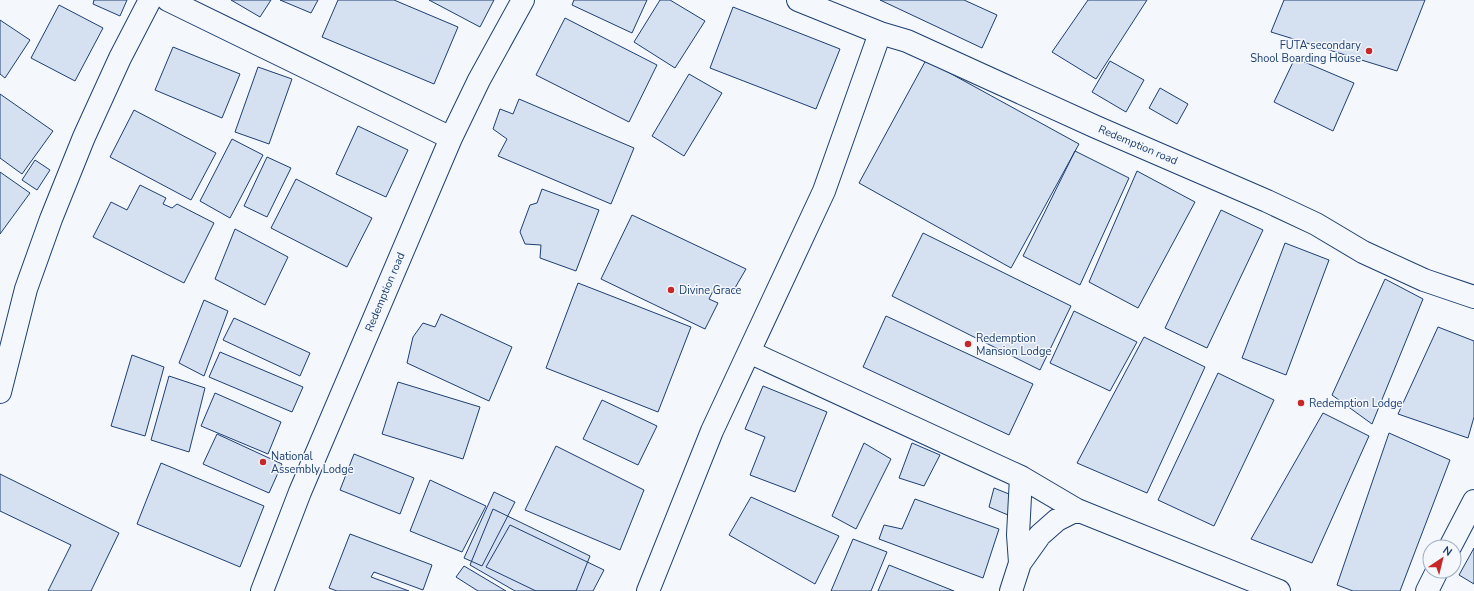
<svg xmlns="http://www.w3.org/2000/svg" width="1474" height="591" font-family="'Nunito Sans',sans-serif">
	<rect width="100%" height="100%" fill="#f4f7fb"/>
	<!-- building -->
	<path fill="#d5e0f0" stroke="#1d3f73" d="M 94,0 L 127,0 L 120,16 L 93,4 Z
		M 231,0 L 271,0 L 260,17 Z
		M 280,0 L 318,0 L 311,13 Z
		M 338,0 L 394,0 L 458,27 L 434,84 L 322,37 Z
		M 429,0 L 494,0 L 480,27 Z
		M 574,0 L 647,0 L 632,33 L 572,5 Z
		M 660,0 L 670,0 L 705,21 L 675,68 L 634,42 Z
		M 880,0 L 964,0 L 997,15 L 982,48 Z
		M 1088,0 L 1147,0 L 1096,79 L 1052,52 Z
		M 1284,0 L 1425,0 L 1397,71 L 1271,32 Z
		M 59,5 L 103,28 L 75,81 L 31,58 Z
		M 733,7 L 840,49 L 816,109 L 710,68 Z
		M 565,18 L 657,65 L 629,122 L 536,75 Z
		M 0,20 L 30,40 L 5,78 L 0,74 Z
		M 173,47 L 240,74 L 222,118 L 155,90 Z
		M 1295,58 L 1354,83 L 1333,131 L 1274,102 Z
		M 926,60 L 1079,144 L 1011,268 L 859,183 Z
		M 1110,61 L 1144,80 L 1126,112 L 1092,92 Z
		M 258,67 L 292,79 L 269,144 L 235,132 Z
		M 689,74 L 722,93 L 684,156 L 652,136 Z
		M 1160,88 L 1188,104 L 1177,124 L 1149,108 Z
		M 0,94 L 53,131 L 22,174 L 0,158 Z
		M 519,99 L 634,148 L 611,204 L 498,156 L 507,139 L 493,129 L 500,109 L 513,114 Z
		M 134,110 L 216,153 L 191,200 L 110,157 Z
		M 358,126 L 408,150 L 386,197 L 336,174 Z
		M 232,139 L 263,155 L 230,218 L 200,201 Z
		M 1075,151 L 1129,178 L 1080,285 L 1023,256 Z
		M 267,157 L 291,168 L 267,217 L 244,206 Z
		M 35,160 L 50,170 L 37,190 L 22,180 Z
		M 1137,171 L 1195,202 L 1138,308 L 1089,282 Z
		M 0,172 L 30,193 L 0,234 Z
		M 296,179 L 372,218 L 347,267 L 271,228 Z
		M 140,185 L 166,198 L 163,204 L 172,208 L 177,204 L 214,223 L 184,283 L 93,237 L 111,202 L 127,210 Z
		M 542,189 L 599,210 L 576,271 L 540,258 L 541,245 L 525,244 L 520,232 L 530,205 L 537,203 Z
		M 1221,210 L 1263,230 L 1207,348 L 1165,328 Z
		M 632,215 L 746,269 L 732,293 L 716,285 L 709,299 L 718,303 L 705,329 L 601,279 Z
		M 235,229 L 288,257 L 265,305 L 215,279 Z
		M 923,233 L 1071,306 L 1040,370 L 892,296 Z
		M 1285,243 L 1329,260 L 1286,375 L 1242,358 Z
		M 1385,279 L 1423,299 L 1372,424 L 1332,395 Z
		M 578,283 L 691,327 L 658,412 L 546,368 Z
		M 204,300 L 228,311 L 204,376 L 179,363 Z
		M 1074,311 L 1137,342 L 1110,391 L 1050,363 Z
		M 441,314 L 512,347 L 489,401 L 407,363 L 413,337 L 423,323 L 435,327 Z
		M 886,316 L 1033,384 L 1009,435 L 863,367 Z
		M 234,318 L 310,353 L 300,376 L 223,340 Z
		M 1438,327 L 1474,341 L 1474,417 L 1468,438 L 1398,414 Z
		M 1144,337 L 1205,367 L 1147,493 L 1077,463 Z
		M 220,352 L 303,387 L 292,412 L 209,377 Z
		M 132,355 L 164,367 L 145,436 L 111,426 Z
		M 1218,373 L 1274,400 L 1214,526 L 1158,500 Z
		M 169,376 L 205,388 L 189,452 L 151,440 Z
		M 398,382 L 480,407 L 463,459 L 382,434 Z
		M 763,386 L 827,412 L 795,492 L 750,475 L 765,437 L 745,429 Z
		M 215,393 L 281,422 L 268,454 L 201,426 Z
		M 602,400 L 657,426 L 638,465 L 583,439 Z
		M 1323,413 L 1369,436 L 1312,563 L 1251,539 Z
		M 1389,433 L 1450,460 L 1400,591 L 1353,591 L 1337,585 Z
		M 217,434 L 282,464 L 269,493 L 203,464 Z
		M 864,443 L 891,459 L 856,529 L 832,516 Z
		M 912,443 L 940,455 L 924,486 L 899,478 Z
		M 556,446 L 644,490 L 620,550 L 525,510 Z
		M 354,454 L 414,478 L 400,514 L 340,490 Z
		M 161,463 L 264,506 L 240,567 L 137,524 Z
		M 0,474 L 119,533 L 91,591 L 48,591 L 71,545 L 0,511 Z
		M 430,480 L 486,506 L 462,552 L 410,531 Z
		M 994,488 L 1014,496 L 1008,515 L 989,507 Z
		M 494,492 L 515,502 L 482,566 L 464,558 Z
		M 751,497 L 839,536 L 815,584 L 729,535 Z
		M 915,499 L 999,529 L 983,578 L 879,539 L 884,525 L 902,529 Z
		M 493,509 L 590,556 L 576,591 L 515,591 L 470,565 Z
		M 510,525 L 604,570 L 593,591 L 536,591 L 486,567 Z
		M 350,534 L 432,565 L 423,590 L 374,572 L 371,577 L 409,591 L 337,591 L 329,588 Z
		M 853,539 L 887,552 L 871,591 L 831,591 Z
		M 1474,548 L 1474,584 L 1459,575 Z
		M 889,565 L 954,591 L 878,591 Z
		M 464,566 L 506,591 L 478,591 L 456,577 Z"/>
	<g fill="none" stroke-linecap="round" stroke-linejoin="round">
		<defs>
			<path id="minor" d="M 168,0 L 451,138
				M 798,0 L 880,33 L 907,41 L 1096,127 L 1267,201 L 1316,224 L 1363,252 L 1424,280 L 1474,297
				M 749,352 L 1021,477 L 1077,510 L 1279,591
				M 0,392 L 26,289 L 51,219 L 84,137 L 120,58 L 150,0
				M 1450,547 L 1474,501
				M 1020,563 L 1018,535 L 1021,477
				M 262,591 L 300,492 L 451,138 L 479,80 L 523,0
				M 648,591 L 712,431 L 824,191 L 880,33
				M 1011,591 L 1020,563 L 1040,535 L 1057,520 L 1077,510
				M 1427,591 L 1437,571"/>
		</defs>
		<!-- minor casing -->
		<use href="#minor" stroke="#1d3f73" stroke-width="24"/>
		<!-- minor -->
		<use href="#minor" stroke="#f4f7fb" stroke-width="22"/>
	</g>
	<!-- markers -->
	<g fill="#c62828" stroke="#f4f7fb" stroke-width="1.5">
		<circle cx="1369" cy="51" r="4"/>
		<circle cx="671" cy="290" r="4"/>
		<circle cx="968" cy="344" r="4"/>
		<circle cx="1301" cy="403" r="4"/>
		<circle cx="263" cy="462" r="4"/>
	</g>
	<g text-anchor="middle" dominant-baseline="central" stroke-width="3" stroke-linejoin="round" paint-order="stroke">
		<!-- poi labels -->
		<g font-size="11" fill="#1d3f73" stroke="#f4f7fb" text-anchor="start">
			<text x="1361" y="45" text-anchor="end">FUTA secondary<tspan x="1361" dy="13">Shool Boarding House</tspan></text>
			<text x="679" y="290">Divine Grace</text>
			<text x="976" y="338">Redemption<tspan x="976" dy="13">Mansion Lodge</tspan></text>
			<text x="1309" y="403">Redemption Lodge</text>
			<text x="271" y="456">National<tspan x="271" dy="13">Assembly Lodge</tspan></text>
		</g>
		<!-- street labels -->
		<g font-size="11" fill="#1d3f73" stroke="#f4f7fb">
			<text transform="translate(1138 145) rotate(23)">Redemption road</text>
			<text transform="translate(385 292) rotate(-67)">Redemption road</text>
		</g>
	</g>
	<!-- north arrow -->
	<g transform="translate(1442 559) rotate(35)"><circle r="19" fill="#f4f7fb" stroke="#9eadc5"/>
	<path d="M0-3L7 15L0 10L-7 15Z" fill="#c62828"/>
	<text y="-6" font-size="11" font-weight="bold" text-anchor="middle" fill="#1d3f73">N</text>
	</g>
</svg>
